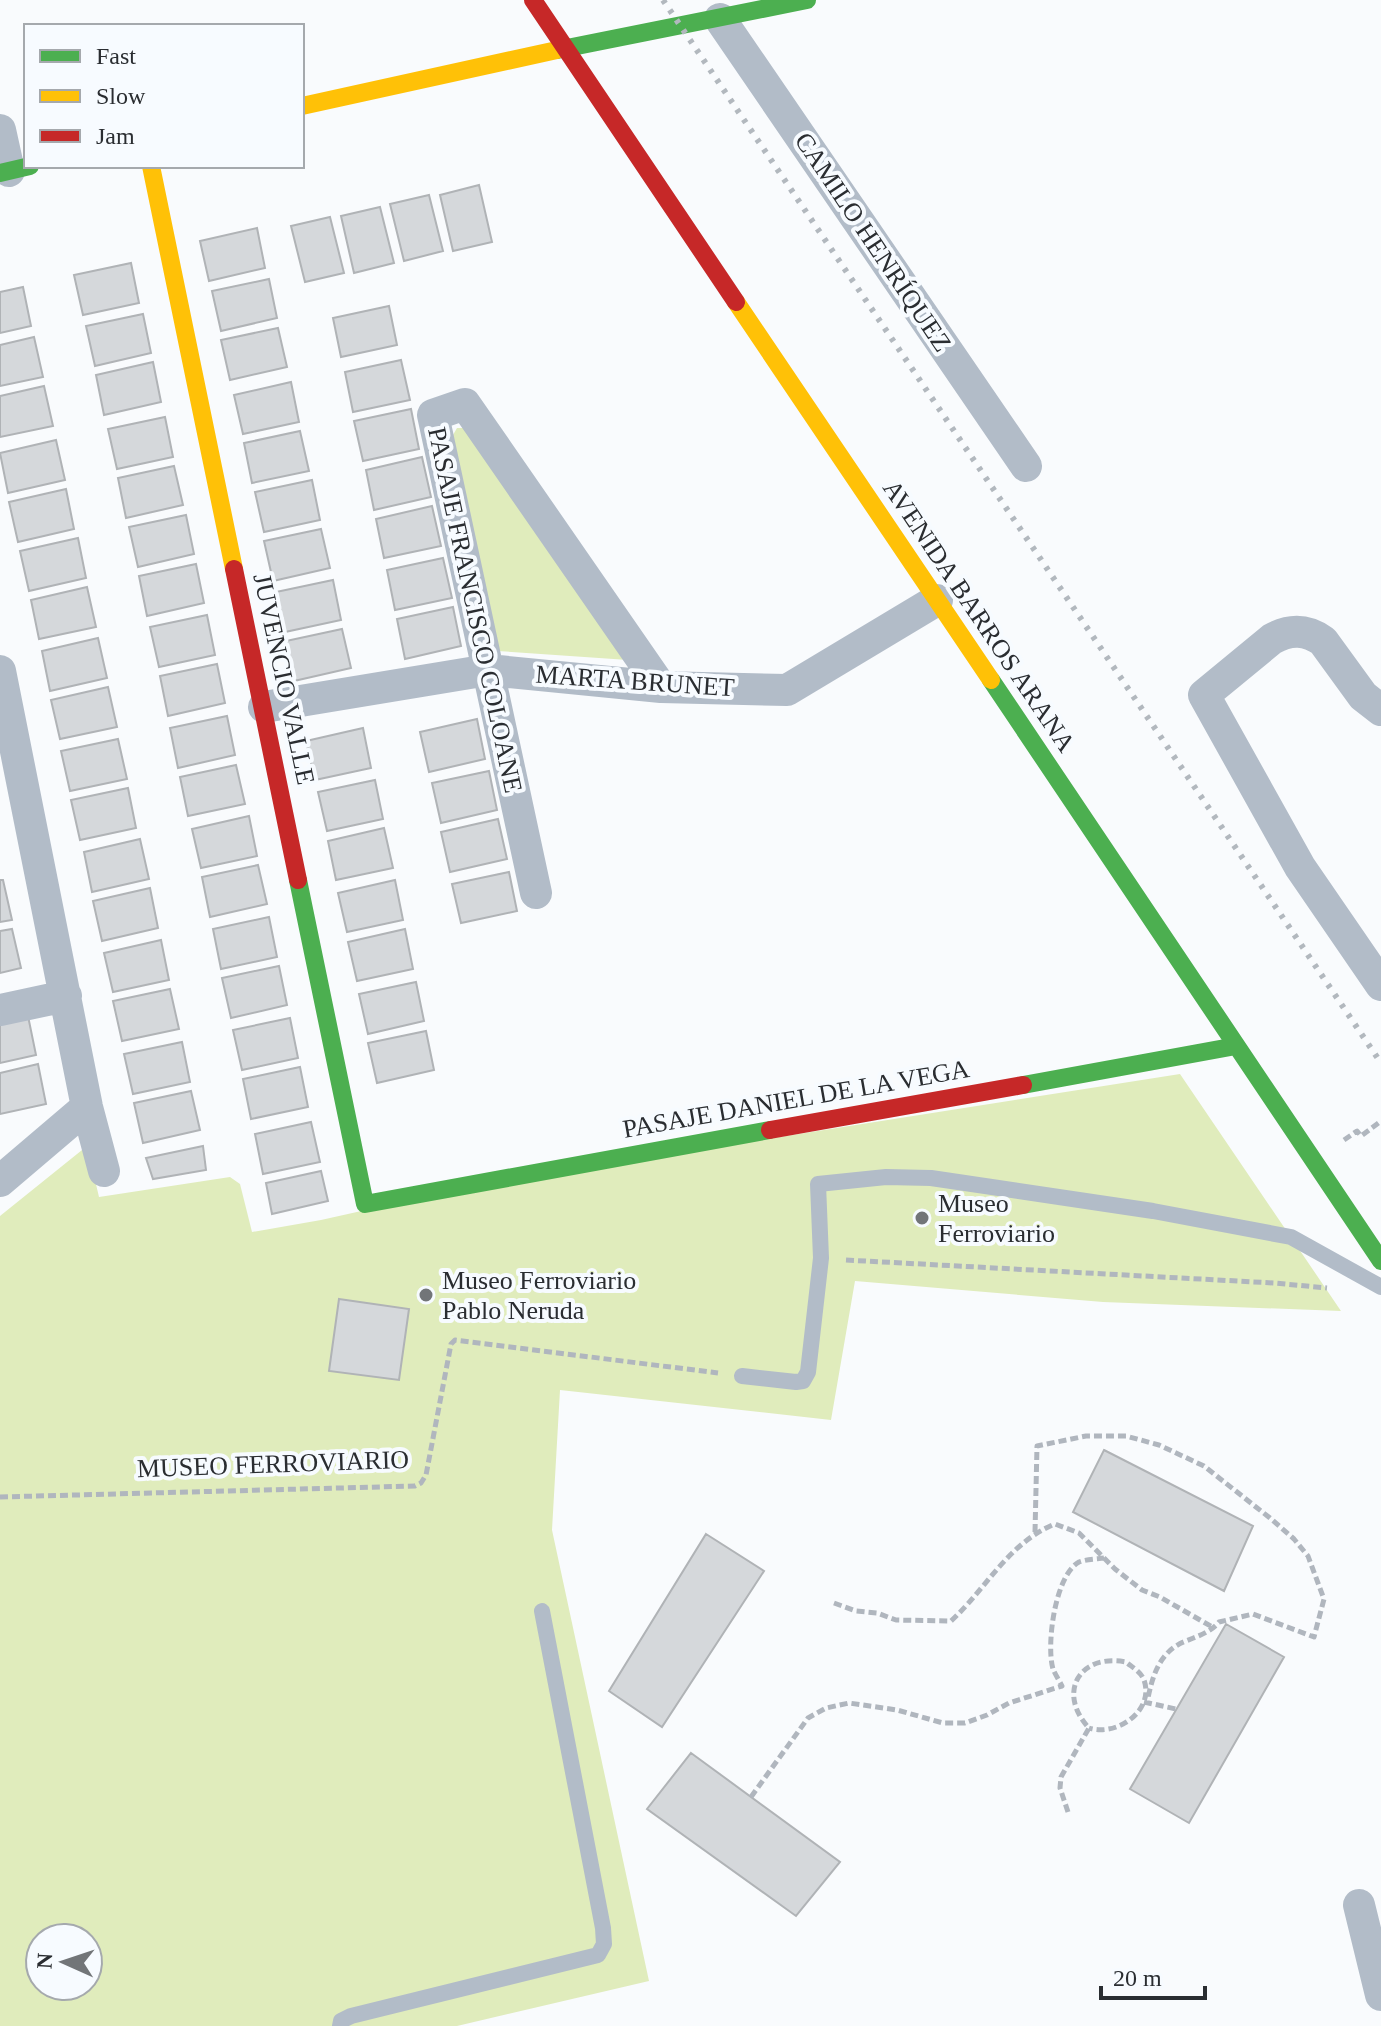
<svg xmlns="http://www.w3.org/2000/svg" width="1381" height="2026" font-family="Georgia,serif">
	<rect width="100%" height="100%" fill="#f9fbfd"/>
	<!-- green -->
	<path fill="#e0ecbc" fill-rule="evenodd" d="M 457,428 L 469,428 L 628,660 L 498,651 L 453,435 Z
		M 1180,1074 L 1341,1311 L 1103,1302 L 855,1281 L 831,1420 L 560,1390 L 552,1530 L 649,1981 L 457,2026 L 0,2026 L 0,1216 L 87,1146 L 99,1197 L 230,1177 L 240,1184 L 252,1232 L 321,1220 L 487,1183 ZM 40,1938 L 88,1938 L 88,1986 L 40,1986 Z"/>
	<!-- building -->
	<path fill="#d5d8db" stroke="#b0b3b6" stroke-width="2" d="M 479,185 L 492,242 L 453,251 L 440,195 Z
		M 429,195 L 443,251 L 404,261 L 390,204 Z
		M 380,207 L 394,263 L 354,273 L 341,216 Z
		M 330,217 L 344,273 L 305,282 L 291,226 Z
		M 257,228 L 265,268 L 209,281 L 200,241 Z
		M 131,263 L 139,303 L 83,315 L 74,275 Z
		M 269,279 L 277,318 L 221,331 L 212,291 Z
		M 23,287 L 31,326 L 0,333 L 0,292 Z
		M 389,306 L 397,345 L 341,357 L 333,318 Z
		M 143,314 L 151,353 L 95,366 L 86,326 Z
		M 278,328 L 287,367 L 230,380 L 221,340 Z
		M 34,337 L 43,377 L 0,386 L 0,345 Z
		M 401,360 L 410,400 L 353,412 L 345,372 Z
		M 153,362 L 161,402 L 104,415 L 96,375 Z
		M 291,382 L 299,422 L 243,434 L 234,395 Z
		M 44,386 L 53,426 L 0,437 L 0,396 Z
		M 411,409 L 419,449 L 363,461 L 354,421 Z
		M 165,417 L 173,457 L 117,469 L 108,429 Z
		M 300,431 L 309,471 L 252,483 L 244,443 Z
		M 56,440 L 65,480 L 8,493 L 0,453 Z
		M 422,457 L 431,497 L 374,510 L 366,470 Z
		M 174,466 L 183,505 L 126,518 L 118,478 Z
		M 312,480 L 320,520 L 264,532 L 255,492 Z
		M 66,489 L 74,529 L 18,542 L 9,502 Z
		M 432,506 L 441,546 L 384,558 L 376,519 Z
		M 186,515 L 194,554 L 138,567 L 129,527 Z
		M 321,529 L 330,568 L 273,581 L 264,541 Z
		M 78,538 L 86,578 L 29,591 L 20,551 Z
		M 443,558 L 452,598 L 395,610 L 387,570 Z
		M 196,564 L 204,603 L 147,616 L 139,576 Z
		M 333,580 L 341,620 L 285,632 L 276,592 Z
		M 87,587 L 96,627 L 39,639 L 31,600 Z
		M 453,607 L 461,646 L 405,659 L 397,619 Z
		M 207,615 L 215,655 L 159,667 L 150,627 Z
		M 342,629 L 351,668 L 294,681 L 286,641 Z
		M 98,638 L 107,678 L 50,691 L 42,651 Z
		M 217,664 L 225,703 L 168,716 L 160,676 Z
		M 108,687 L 117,727 L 60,739 L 51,700 Z
		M 227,716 L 235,755 L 178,768 L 170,728 Z
		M 477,719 L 485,759 L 429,772 L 420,732 Z
		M 363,728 L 371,768 L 315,780 L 306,741 Z
		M 118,739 L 127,779 L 70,791 L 61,751 Z
		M 236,765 L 245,804 L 188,816 L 180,777 Z
		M 489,771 L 497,810 L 441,823 L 432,783 Z
		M 375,780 L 383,819 L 327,831 L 318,792 Z
		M 128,788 L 136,828 L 80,840 L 71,800 Z
		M 249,816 L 257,856 L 201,868 L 192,829 Z
		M 498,819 L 507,859 L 450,872 L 441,832 Z
		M 384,828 L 393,868 L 336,880 L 328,841 Z
		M 140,839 L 149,879 L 92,892 L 84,852 Z
		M 258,865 L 267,904 L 210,917 L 202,877 Z
		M 509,872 L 517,911 L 461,923 L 452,884 Z
		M 0,880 L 3,880 L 12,920 L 0,922 Z
		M 395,880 L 403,920 L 347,932 L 338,893 Z
		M 150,888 L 158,928 L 102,941 L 93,901 Z
		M 269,917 L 277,957 L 221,969 L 213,929 Z
		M 12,929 L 21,968 L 0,973 L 0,931 Z
		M 405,929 L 413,969 L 357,981 L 348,942 Z
		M 161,940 L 169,980 L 113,992 L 104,953 Z
		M 279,966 L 287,1005 L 231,1018 L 222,978 Z
		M 416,982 L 424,1021 L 368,1034 L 359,994 Z
		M 170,989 L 179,1029 L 122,1041 L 113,1001 Z
		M 28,1016 L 36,1055 L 0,1063 L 0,1022 Z
		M 290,1018 L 298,1058 L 242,1070 L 233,1030 Z
		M 426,1031 L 434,1070 L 377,1083 L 368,1043 Z
		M 182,1042 L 190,1082 L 133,1094 L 124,1054 Z
		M 38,1064 L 46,1104 L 0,1114 L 0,1073 Z
		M 300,1067 L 308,1107 L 251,1119 L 243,1079 Z
		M 191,1091 L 200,1130 L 143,1143 L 134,1103 Z
		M 311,1122 L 320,1162 L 263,1174 L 255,1134 Z
		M 203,1146 L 206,1170 L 153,1179 L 146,1158 Z
		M 321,1171 L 328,1201 L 272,1214 L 266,1183 Z
		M 339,1299 L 409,1309 L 399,1380 L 329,1371 Z
		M 1104,1450 L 1253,1526 L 1224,1591 L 1073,1512 Z
		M 706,1534 L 764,1571 L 662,1727 L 609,1691 Z
		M 1226,1624 L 1284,1657 L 1189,1823 L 1130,1789 Z
		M 691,1753 L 840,1862 L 796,1916 L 647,1809 Z"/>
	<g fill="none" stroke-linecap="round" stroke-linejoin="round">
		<!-- path -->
		<path stroke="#b0b6be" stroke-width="5" stroke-dasharray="8 4" stroke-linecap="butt" d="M 1344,1140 L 1357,1131 L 1361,1136 L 1381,1121
			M 846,1260 L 1274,1283 L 1327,1288
			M 0,1497 L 415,1486 L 421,1483 L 426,1475 L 451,1344 L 455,1340 L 718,1373
			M 1035,1532 L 1037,1446 L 1086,1436 L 1126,1436 L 1159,1445 L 1204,1466 L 1270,1518 L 1294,1539 L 1308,1556 L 1324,1599 L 1314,1637 L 1253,1614 L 1219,1622 C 1211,1632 1198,1636 1186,1641 C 1159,1651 1152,1677 1147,1703
			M 834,1603 L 856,1611 L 877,1613 L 896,1620 L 951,1621 C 987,1588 1008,1543 1055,1524 L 1079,1533 L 1115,1569 L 1142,1590 L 1160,1597 L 1214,1628
			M 1144,1702 L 1176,1709
			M 751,1797 L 808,1718 L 826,1708 L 849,1703 L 897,1710 L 943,1723 L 965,1723 L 987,1715 L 1009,1703 L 1062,1686 C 1059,1680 1055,1674 1053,1669 C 1046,1645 1055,1575 1079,1562 C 1087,1559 1097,1559 1104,1558
			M 1068,1812 L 1060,1788 L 1061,1777 L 1089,1728 C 1057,1694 1078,1653 1126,1662 C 1132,1667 1141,1672 1144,1680 C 1155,1711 1116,1737 1089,1728"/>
		<!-- lane -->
		<path stroke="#b2bcc8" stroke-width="16" d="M 742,1376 L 796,1382 L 803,1381 L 808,1372 L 821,1258 L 818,1184 L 886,1177 L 931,1178 L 1153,1211 L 1291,1237 L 1381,1287
			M 340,2026 L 341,2021 L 351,2016 L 598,1955 L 604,1944 L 603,1928 L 542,1611"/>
		<!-- street -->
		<path stroke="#b2bcc8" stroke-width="32" d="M 720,19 L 1026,466
			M 0,130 L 9,171
			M 0,671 L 87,1107 L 104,1171
			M 264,707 L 488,670 L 661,687 L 787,690 L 937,600
			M 1381,710 L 1363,696 L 1323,641 C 1306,629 1290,629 1272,639 L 1204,695 L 1300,867 L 1381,985
			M 536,893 L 433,415 L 465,404 L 661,687
			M 0,1010 L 66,996
			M 0,1181 L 87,1107
			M 1359,1905 L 1381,1995"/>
		<!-- fast -->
		<path stroke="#4caf50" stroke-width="18" d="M 557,50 L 807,0
			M 0,173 L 30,166
			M 991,680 L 1381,1261
			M 298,880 L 365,1204 L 770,1130
			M 1023,1085 L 1236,1046"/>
		<!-- slow -->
		<path stroke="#ffc107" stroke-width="18" d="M 302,106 L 557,50
			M 151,166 L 234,569
			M 736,302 L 991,680"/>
		<!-- jam -->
		<path stroke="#c62828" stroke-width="18" d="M 533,0 L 736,302
			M 234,569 L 298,880
			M 770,1130 L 1023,1085"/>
		<!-- rail -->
		<path stroke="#b2b8be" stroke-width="6" stroke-dasharray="4 8" stroke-linecap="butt" d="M 663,0 L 1381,1063"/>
	</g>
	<!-- markers -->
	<g fill="#727578" stroke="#f7fbff" stroke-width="3">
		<circle cx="922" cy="1218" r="8"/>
		<circle cx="426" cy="1295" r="8"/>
	</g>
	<g text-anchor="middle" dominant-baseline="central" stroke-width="8" stroke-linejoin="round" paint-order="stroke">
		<!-- street labels -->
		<g font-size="26" fill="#2a2d31" stroke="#f7fbff">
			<text transform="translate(873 242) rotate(56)">CAMILO HENRÍQUEZ</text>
			<text transform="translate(475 610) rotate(78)">PASAJE FRANCISCO COLOANE</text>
			<text transform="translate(979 616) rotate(56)">AVENIDA BARROS ARANA</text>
			<text transform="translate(284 679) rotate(78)">JUVENCIO VALLE</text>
			<text transform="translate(635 681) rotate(4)">MARTA BRUNET</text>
			<text transform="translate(796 1099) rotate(-10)">PASAJE DANIEL DE LA VEGA</text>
			<text transform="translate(273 1464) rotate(-2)">MUSEO FERROVIARIO</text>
		</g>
		<!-- poi labels -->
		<g font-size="26" fill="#2a2d31" stroke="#f7fbff" text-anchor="start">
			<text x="938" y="1203">Museo<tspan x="938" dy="30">Ferroviario</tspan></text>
			<text x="442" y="1280">Museo Ferroviario<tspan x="442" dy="30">Pablo Neruda</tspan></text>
		</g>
	</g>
	<!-- legend -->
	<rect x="24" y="24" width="280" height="144" fill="#f7fbff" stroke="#a5a9ad" stroke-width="2"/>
	<rect x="40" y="50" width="40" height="12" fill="#4caf50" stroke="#a5a9ad" stroke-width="2"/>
	<text x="96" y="64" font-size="24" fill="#2a2d31">Fast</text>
	<rect x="40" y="90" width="40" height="12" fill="#ffc107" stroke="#a5a9ad" stroke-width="2"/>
	<text x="96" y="104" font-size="24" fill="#2a2d31">Slow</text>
	<rect x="40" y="130" width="40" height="12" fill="#c62828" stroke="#a5a9ad" stroke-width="2"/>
	<text x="96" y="144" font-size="24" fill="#2a2d31">Jam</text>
	<!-- north arrow -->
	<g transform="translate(64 1962) rotate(273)"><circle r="38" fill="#f7fbff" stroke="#a5a9ad" stroke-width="2"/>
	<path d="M0-6L14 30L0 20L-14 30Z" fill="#727578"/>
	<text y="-12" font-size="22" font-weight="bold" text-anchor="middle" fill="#2a2d31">N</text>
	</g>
	<!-- scale -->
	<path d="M1101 1986v12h104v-12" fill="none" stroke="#2a2d31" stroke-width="4"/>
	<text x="1113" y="1986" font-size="24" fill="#2a2d31" stroke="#f7fbff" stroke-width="6" paint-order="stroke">20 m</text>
</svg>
